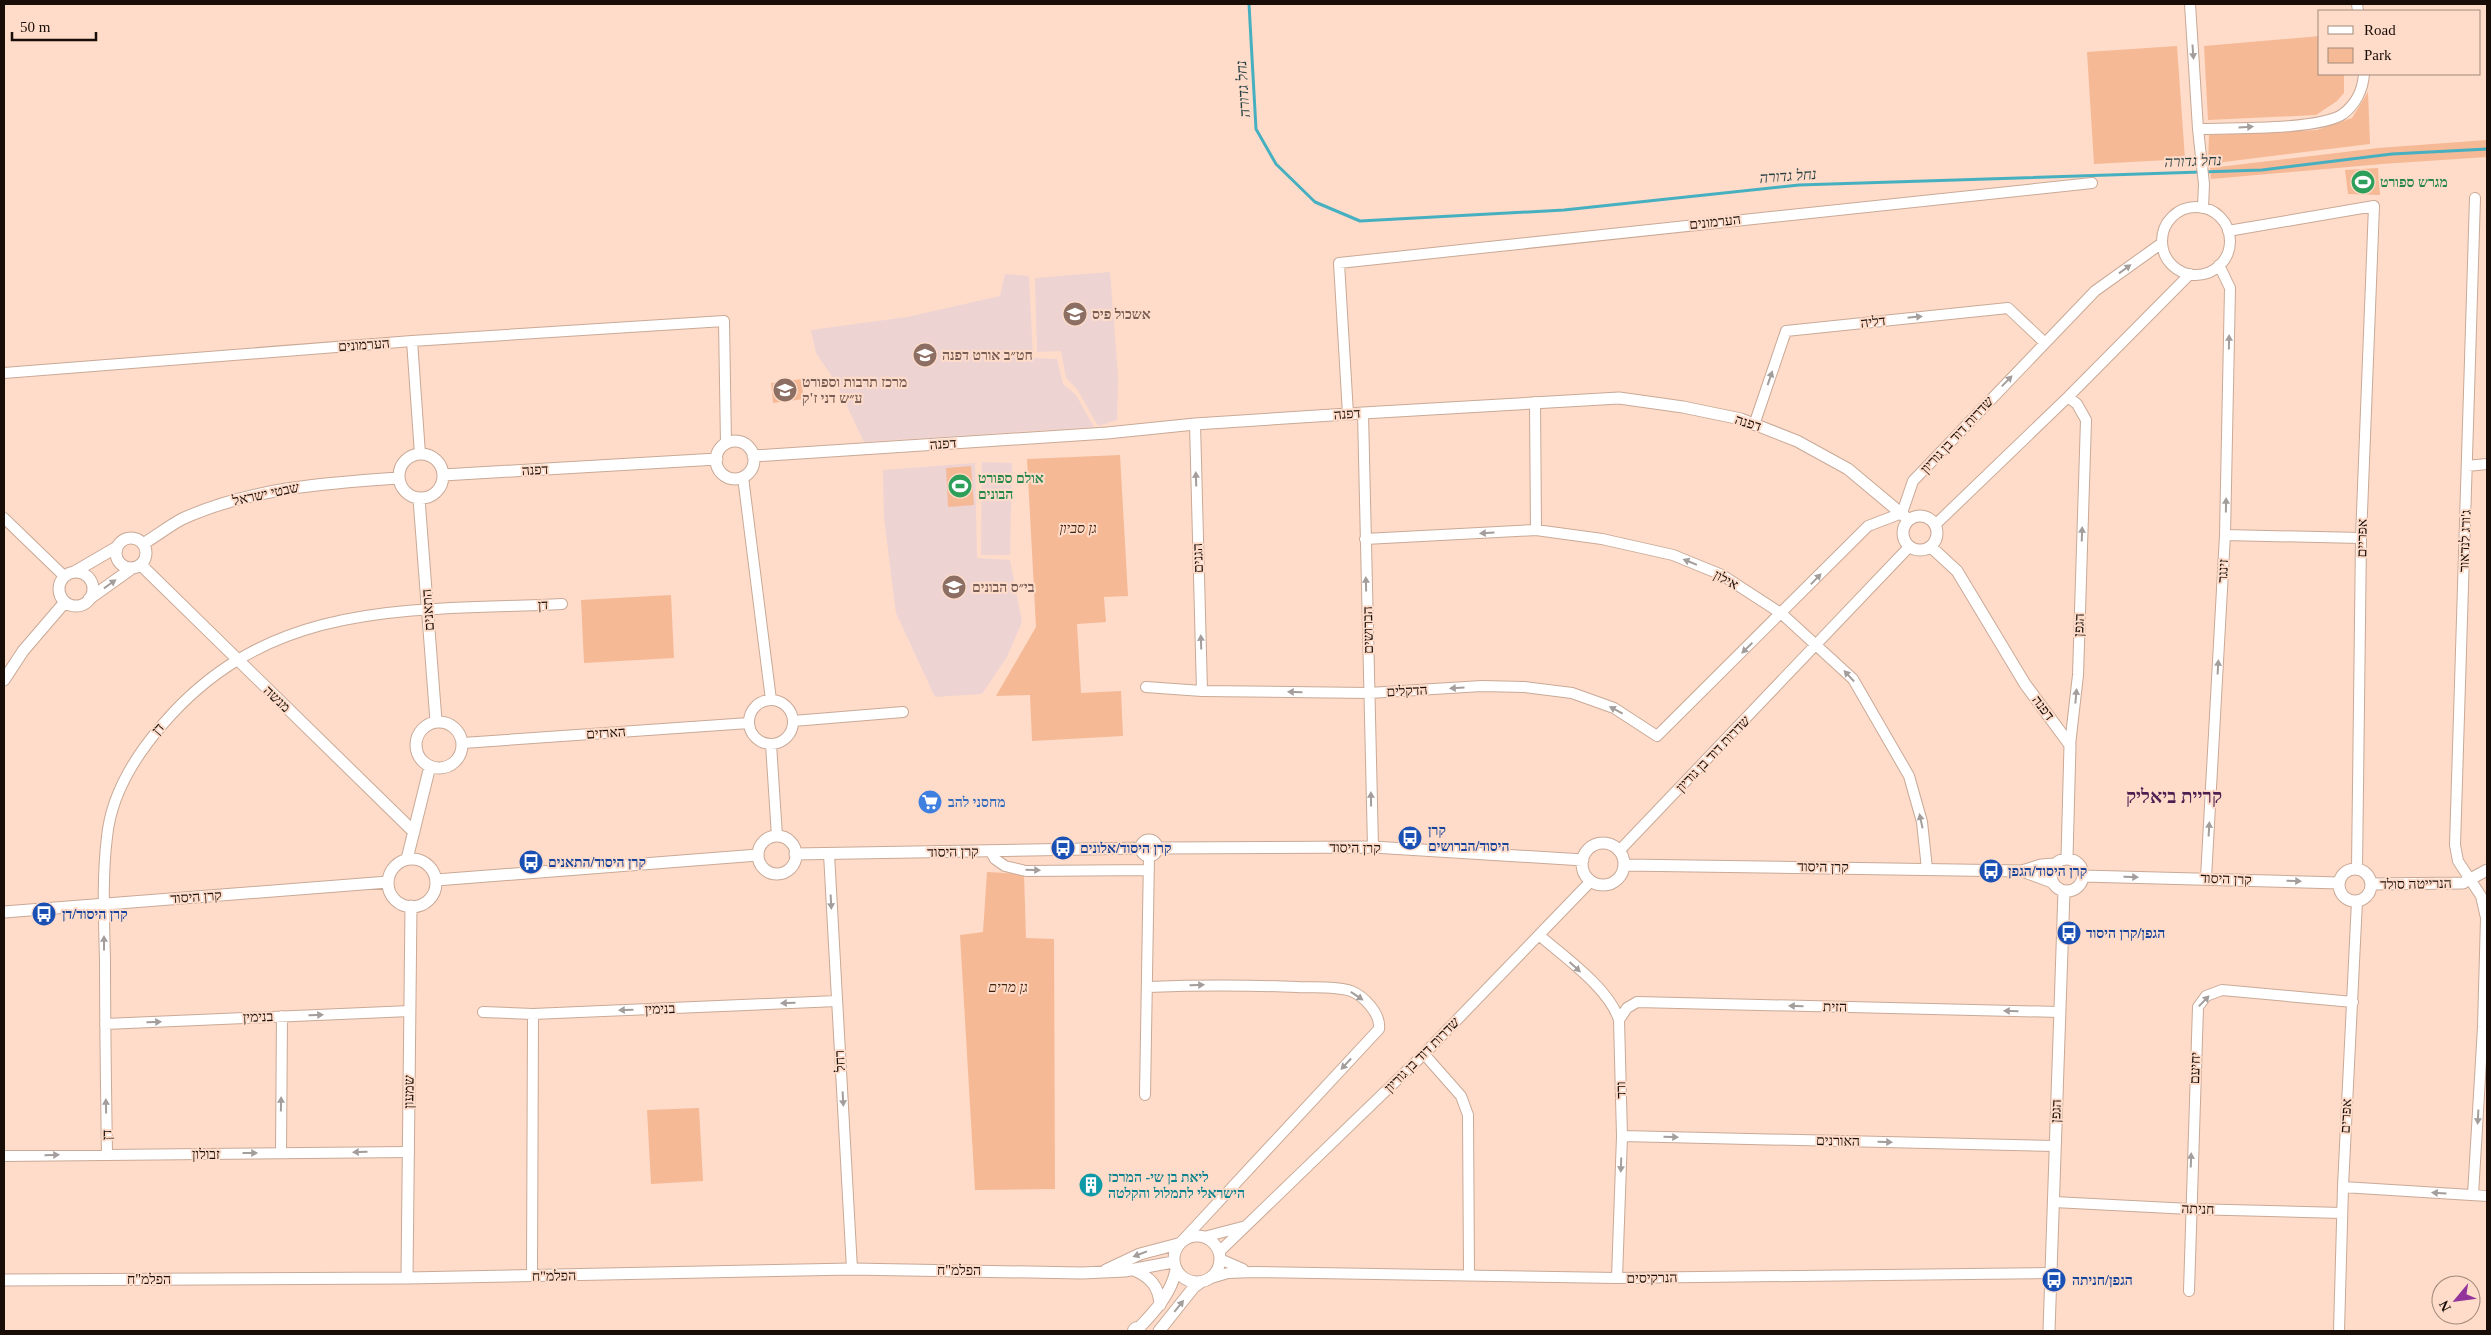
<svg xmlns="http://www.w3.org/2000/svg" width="2491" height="1335" font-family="'Times New Roman','Noto Sans Hebrew',serif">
	<rect width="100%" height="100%" fill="#fedcc9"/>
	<!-- education -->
	<path fill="#eed3d3" d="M 1110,272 L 1118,376 L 1117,420 L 1098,426 L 1077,389 L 1066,378 L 1061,351 L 1037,352 L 1035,278 Z
		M 1005,274 L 1029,276 L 1033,358 L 1057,359 L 1063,384 L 1076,395 L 1094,427 L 864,442 L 835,381 L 816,353 L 811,330 L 907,317 L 1000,296 Z
		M 982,462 L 1012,463 L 1010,555 L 981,555 Z
		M 975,463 L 977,558 L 1010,560 L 1022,622 L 1007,657 L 982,694 L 935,697 L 896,613 L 884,518 L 883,470 Z"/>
	<!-- green -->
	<path fill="#f5b996" d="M 2320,36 L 2320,74 L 2344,74 L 2344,93 L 2337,101 L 2316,115 L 2208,120 L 2204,46 Z
		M 2177,46 L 2185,159 L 2094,164 L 2087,52 Z
		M 2368,92 L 2370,144 L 2208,164 L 2209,135 L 2317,130 L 2352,118 Z
		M 2487,140 L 2487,157 L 2382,164 L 2211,179 L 2210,168 L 2378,148 Z
		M 2378,168 L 2380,195 L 2348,194 L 2345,170 Z
		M 801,379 L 804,399 L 773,403 L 771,383 Z
		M 1120,455 L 1128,596 L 1104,597 L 1106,622 L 1077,624 L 1081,693 L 1121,691 L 1123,736 L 1032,741 L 1030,695 L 996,696 L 1036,627 L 1027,459 Z
		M 971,466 L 974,505 L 948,507 L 946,468 Z
		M 671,595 L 674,658 L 584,663 L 581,600 Z
		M 987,872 L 1024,874 L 1026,938 L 1054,939 L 1055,1189 L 975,1190 L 960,935 L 983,932 Z
		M 699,1108 L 703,1181 L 651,1184 L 647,1110 Z"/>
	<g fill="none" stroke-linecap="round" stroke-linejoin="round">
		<!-- stream -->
		<path stroke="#47b0c0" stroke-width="3" d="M 1249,4 L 1256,129 L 1276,164 L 1315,202 L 1360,221 L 1564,210 L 1799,185 L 2262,170 L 2392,154 L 2487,149"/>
		<defs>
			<path id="minor" d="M 2190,4 L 2198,129 L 2204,184 L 2203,208
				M 2357,4 L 2358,11
				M 2198,129 C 2230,128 2320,130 2343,114 C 2356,104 2363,89 2364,74
				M2162 241a34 34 0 1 1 68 0a34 34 0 1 1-68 0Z
				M 2228,231 L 2374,206 L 2361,538 L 2357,869
				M 412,341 L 420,454
				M 4,373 L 412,341 L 724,321 L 726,444
				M 2068,397 L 2077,404 L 2086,420 L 2078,675 L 2070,745
				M 1535,402 L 1536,530
				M 1363,413 L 1373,847
				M 1348,414 L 1339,263 L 2092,183
				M 1195,424 L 1202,691
				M 1754,425 L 1786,331 L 2008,308 L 2045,343
				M 2467,466 L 2487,464
				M 743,477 L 771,700
				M 4,518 L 64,576
				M 1935,525 L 2068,397 L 2190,274
				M 2225,535 L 2361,538
				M 1365,539 L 1536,530 L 1602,539 L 1673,555 L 1722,575 L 1782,614 L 1853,679 L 1909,776 L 1922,822 L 1927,869
				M 1146,687 L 1202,691 L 1369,693 L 1482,686 L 1524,687 L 1572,693 L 1614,708 L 1657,736 L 1868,526 L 1902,513 L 1913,481 L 2095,291 L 2162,243
				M749 722a22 22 0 1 1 44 0a22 22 0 1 1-44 0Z
				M 793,721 L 903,712
				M 463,743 L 749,723
				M 771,744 L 777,836
				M 1619,851 L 1909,547
				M 991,852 L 995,859 L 1005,866 L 1026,871 L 1149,870
				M 829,854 L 852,1269
				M 2206,878 L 2225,535 L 2230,288 L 2219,265
				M 1539,935 C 1564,957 1609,988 1619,1020 L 1622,1136 L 1617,1278
				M 1148,987 C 1198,985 1247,985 1297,987 C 1314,988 1335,986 1351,991 C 1364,996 1381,1014 1379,1029 L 1183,1240
				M 483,1012 L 533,1014 L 837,1001
				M 1619,1020 L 1627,1008 L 1637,1002 L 2059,1012
				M 105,1024 L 410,1011
				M 1424,1054 L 1461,1096 L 1468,1115 L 1469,1274
				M 1145,1095 L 1149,856
				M 1622,1136 L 2055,1146
				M 281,1153 L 282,1016
				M 107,1155 C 106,1090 105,1025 105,960 C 104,920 102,877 107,837 C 111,795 136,755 163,724 C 271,598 411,611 562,604
				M 4,1156 L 409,1152
				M 2343,1187 L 2487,1196
				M 2473,1195 L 2483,1027 L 2486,918 L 2481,896 L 2458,861 L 2455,845 L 2475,198
				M 2054,1202 L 2190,1209 L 2342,1213
				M 1204,1237 L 1246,1226
				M 1219,1252 L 1424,1054 L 1591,881
				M 1220,1259 L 1243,1269
				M 532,1276 L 533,1014
				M 1211,1278 L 1228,1273 L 1254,1272 L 1617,1278 L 2051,1273
				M 2189,1291 L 2198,1007 L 2206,996 L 2222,990 L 2353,1002
				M 2339,1331 L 2343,1187 L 2357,901"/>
			<path id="tertiary" d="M716 460a19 19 0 1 1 38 0a19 19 0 1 1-38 0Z
				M399 476a22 22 0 1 1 44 0a22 22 0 1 1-44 0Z
				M 753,456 L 1107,433 L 1195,424 L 1363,413 L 1619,398 L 1683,407 L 1741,419 L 1797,441 L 1848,469 L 1909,520
				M 443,475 L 717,459
				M 419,499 L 436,721
				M1903 533a17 17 0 1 1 34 0a17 17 0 1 1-34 0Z
				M116 553a15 15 0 1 1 30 0a15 15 0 1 1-30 0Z
				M 143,544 C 156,536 169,526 182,519 C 250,488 325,483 399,478
				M 1931,547 L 1957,571 L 2025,684 L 2070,745 L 2067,858
				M 141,565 L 414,832
				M 74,572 L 117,547
				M59 589a17 17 0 1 1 34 0a17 17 0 1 1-34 0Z
				M 89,599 L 131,569
				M 4,680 L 23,651 L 65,602
				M416 745a23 23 0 1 1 46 0a23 23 0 1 1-46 0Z
				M758 855a19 19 0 1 1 38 0a19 19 0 1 1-38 0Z
				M1141 848a8 8 0 1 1 16 0a8 8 0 1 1-16 0Z
				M1582 864a21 21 0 1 1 42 0a21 21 0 1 1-42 0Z
				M 1157,848 L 1373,847 L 1583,860
				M 795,854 L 1141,848
				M2051 875a16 16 0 1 1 32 0a16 16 0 1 1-32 0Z
				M 407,859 L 430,766
				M388 883a24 24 0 1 1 48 0a24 24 0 1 1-48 0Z
				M 1624,865 L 2022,871 L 2052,882
				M2339 885a16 16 0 1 1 32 0a16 16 0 1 1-32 0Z
				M 2022,871 L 2041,865 L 2055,864
				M 2083,876 L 2339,883
				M 436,880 L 758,855
				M 2371,884 L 2463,883 L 2487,870
				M 4,912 L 388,882
				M1174 1259a23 23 0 1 1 46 0a23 23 0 1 1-46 0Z
				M 1106,1270 L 1140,1254 L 1178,1244
				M 1134,1270 C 1150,1277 1159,1286 1160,1305
				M 407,1278 L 411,906
				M 4,1280 L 407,1278 L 852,1269 L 1082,1273 L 1125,1271 L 1173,1262
				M 1136,1331 C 1153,1313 1171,1295 1176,1270
				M 1159,1331 L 1194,1287 L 1201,1282
				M 2049,1331 L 2064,891"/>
			<path id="trunk" d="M 1136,1331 L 1137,1330"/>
		</defs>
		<!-- minor casing -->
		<use href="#minor" stroke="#c9a997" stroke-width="12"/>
		<!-- tertiary casing -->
		<use href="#tertiary" stroke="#c9a997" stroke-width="13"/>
		<!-- trunk casing -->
		<use href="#trunk" stroke="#c9a997" stroke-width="18"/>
		<!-- minor -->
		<use href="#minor" stroke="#fff" stroke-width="10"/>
		<!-- tertiary -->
		<use href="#tertiary" stroke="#fff" stroke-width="11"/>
		<!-- trunk -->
		<use href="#trunk" stroke="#fff" stroke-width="16"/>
	</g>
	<!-- one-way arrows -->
	<defs><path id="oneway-solid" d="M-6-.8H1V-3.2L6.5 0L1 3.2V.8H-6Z" transform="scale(1.25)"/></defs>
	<g fill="#a39e9c">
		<use href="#oneway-solid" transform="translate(2193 52) rotate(86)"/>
		<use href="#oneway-solid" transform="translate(2246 127) rotate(-3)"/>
		<use href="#oneway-solid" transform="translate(2125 269) rotate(-36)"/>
		<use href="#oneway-solid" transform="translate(1915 317) rotate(-6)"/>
		<use href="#oneway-solid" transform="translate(2229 342) rotate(-89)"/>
		<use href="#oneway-solid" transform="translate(1770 378) rotate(-71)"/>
		<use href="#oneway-solid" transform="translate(2007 381) rotate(-46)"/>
		<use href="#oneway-solid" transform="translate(1196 479) rotate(-92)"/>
		<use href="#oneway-solid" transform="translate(2226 505) rotate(-89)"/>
		<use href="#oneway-solid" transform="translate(1487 533) rotate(177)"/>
		<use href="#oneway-solid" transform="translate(2082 534) rotate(-88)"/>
		<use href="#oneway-solid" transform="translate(1690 562) rotate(-158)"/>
		<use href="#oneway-solid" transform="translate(1816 579) rotate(-46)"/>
		<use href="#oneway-solid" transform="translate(110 584) rotate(-36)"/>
		<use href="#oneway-solid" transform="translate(1366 584) rotate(-91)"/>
		<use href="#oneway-solid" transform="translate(1201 642) rotate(-92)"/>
		<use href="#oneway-solid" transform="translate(1747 648) rotate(136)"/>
		<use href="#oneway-solid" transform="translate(2218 667) rotate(-87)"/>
		<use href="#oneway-solid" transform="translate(1849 676) rotate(-133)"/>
		<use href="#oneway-solid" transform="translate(1457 688) rotate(177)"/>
		<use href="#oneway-solid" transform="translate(1295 692) rotate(-179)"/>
		<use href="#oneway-solid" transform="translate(2076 696) rotate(-85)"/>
		<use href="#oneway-solid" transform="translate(1616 710) rotate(-152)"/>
		<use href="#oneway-solid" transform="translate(1371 799) rotate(-91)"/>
		<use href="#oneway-solid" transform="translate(1921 821) rotate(-102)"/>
		<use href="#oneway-solid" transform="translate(2209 829) rotate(-87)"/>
		<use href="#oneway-solid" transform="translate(1033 870) rotate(1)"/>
		<use href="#oneway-solid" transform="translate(2131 877) rotate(1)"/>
		<use href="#oneway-solid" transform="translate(2294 881) rotate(2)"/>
		<use href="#oneway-solid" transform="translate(831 902) rotate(87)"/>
		<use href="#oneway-solid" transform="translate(104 943) rotate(-90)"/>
		<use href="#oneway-solid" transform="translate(1575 967) rotate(42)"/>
		<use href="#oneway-solid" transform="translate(1197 985) rotate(-2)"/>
		<use href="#oneway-solid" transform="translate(1357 996) rotate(34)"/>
		<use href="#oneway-solid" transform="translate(2204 1001) rotate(-46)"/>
		<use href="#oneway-solid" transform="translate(788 1003) rotate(178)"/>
		<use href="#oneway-solid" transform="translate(1796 1006) rotate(-179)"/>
		<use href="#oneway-solid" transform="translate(626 1010) rotate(178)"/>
		<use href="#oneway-solid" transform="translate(2011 1011) rotate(-179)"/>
		<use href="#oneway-solid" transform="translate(316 1015) rotate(-2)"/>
		<use href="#oneway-solid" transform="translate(154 1022) rotate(-2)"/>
		<use href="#oneway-solid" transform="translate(1346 1064) rotate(133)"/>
		<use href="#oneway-solid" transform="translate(843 1099) rotate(87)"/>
		<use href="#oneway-solid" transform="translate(281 1104) rotate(-89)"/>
		<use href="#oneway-solid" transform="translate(106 1106) rotate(-91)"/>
		<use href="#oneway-solid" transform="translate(2478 1117) rotate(93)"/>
		<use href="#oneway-solid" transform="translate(1671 1137) rotate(1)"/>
		<use href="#oneway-solid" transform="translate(1885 1142) rotate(1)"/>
		<use href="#oneway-solid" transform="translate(360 1152) rotate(179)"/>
		<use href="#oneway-solid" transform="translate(250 1153)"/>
		<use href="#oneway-solid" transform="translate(52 1155) rotate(-1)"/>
		<use href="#oneway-solid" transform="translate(2191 1160) rotate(-88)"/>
		<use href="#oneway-solid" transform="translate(1621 1165) rotate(92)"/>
		<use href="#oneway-solid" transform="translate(2439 1193) rotate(-176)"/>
		<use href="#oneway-solid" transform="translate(1140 1254) rotate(159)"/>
		<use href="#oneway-solid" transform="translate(1179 1306) rotate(-51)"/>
	</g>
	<!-- icons -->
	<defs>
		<symbol id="stadium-disc" viewBox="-11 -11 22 22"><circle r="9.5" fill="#2e9e5b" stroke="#fedcc9"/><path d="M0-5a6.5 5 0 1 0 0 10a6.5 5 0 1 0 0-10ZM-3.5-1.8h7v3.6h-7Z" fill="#fff"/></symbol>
		<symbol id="school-disc" viewBox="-11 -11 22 22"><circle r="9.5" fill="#8d6e63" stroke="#fedcc9"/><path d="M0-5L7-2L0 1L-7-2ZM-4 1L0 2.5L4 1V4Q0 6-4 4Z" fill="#fff"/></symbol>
		<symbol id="supermarket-disc" viewBox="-11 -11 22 22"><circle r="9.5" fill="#3f7fe0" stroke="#fedcc9"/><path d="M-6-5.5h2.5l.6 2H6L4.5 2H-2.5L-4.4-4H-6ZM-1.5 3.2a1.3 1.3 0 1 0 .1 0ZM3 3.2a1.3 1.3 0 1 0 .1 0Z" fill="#fff"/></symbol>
		<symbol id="bus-disc" viewBox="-11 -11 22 22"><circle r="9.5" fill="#1a4fb4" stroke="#fedcc9"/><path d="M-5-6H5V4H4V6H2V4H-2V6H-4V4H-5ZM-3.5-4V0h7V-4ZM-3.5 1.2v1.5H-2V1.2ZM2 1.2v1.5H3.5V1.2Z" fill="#fff"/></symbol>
		<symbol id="building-disc" viewBox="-11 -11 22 22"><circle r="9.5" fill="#0f9aa8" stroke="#fedcc9"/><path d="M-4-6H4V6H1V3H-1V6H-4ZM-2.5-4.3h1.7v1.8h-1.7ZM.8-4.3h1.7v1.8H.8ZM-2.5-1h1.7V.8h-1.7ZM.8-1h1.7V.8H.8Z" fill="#fff"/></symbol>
	</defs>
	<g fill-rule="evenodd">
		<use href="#stadium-disc" x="2349" y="168" width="28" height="28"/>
		<use href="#school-disc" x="1061" y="300" width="28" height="28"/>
		<use href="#school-disc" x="911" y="341" width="28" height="28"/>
		<use href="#school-disc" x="771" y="376" width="28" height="28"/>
		<use href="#stadium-disc" x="946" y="472" width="28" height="28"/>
		<use href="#school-disc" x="940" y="573" width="28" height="28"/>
		<use href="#supermarket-disc" x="916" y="788" width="28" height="28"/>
		<use href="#bus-disc" x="1396" y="824" width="28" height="28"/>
		<use href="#bus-disc" x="1049" y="834" width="28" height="28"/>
		<use href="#bus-disc" x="517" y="848" width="28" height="28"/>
		<use href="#bus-disc" x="1977" y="857" width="28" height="28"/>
		<use href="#bus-disc" x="30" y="900" width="28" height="28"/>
		<use href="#bus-disc" x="2055" y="919" width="28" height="28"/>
		<use href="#building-disc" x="1077" y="1171" width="28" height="28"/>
		<use href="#bus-disc" x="2040" y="1266" width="28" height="28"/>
	</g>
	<g text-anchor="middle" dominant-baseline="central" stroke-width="4" stroke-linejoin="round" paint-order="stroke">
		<!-- leisure labels -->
		<g font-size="14" font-weight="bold" fill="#27864d" stroke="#fedcc9" text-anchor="start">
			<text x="2380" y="182">מגרש ספורט</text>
			<text x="978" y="478">אולם ספורט<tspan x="978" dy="16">הבונים</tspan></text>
		</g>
		<!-- street labels -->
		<g font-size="14" fill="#180d07" stroke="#fedcc9">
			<text transform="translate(1715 222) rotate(-6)">הערמונים</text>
			<text transform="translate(1873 322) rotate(-6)">דליה</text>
			<text transform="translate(364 345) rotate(-4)">הערמונים</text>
			<text transform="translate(1347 414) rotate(-4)">דפנה</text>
			<text transform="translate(1748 423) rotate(18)">דפנה</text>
			<text transform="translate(1957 435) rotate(-47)">שדרות דוד בן גוריון</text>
			<text transform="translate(943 444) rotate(-4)">דפנה</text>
			<text transform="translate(535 470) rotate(-3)">דפנה</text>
			<text transform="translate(266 494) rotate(-12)">שבטי ישראל</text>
			<text transform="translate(2362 538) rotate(-89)">אפריים</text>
			<text transform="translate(2465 541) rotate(-88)">ג'ורג לנדאור</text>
			<text transform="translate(1198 558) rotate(-92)">הגנים</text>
			<text transform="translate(2223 571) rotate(-87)">זינגר</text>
			<text transform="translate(1726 580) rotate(29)">אילון</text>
			<text transform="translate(543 605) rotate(-2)">דן</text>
			<text transform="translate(428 610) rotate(-94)">התאנים</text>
			<text transform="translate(2079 625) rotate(-88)">הגפן</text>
			<text transform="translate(1368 630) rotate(-91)">הברושים</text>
			<text transform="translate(1407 691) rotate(-3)">הדקלים</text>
			<text transform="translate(277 699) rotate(44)">מנשה</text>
			<text transform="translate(2043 708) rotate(53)">דפנה</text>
			<text transform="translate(158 729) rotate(-49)">דן</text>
			<text transform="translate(606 733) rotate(-4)">הארזים</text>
			<text transform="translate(1713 754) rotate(-46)">שדרות דוד בן גוריון</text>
			<text transform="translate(1355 848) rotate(1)">קרן היסוד</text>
			<text transform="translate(953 852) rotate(-1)">קרן היסוד</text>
			<text transform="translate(1823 867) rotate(1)">קרן היסוד</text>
			<text transform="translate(2226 879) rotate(2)">קרן היסוד</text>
			<text transform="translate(2416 884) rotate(-1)">הנרייטה סולד</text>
			<text transform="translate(196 897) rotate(-4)">קרן היסוד</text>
			<text transform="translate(1835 1007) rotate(1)">הזית</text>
			<text transform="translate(660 1009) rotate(-2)">בנימין</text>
			<text transform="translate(258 1017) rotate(-2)">בנימין</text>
			<text transform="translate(1422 1055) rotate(-45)">שדרות דוד בן גוריון</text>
			<text transform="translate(840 1061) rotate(-93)">רחל</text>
			<text transform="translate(2195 1068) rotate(-88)">יחיעם</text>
			<text transform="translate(1621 1090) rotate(-91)">ורד</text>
			<text transform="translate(409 1092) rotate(-89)">שמעון</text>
			<text transform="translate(2056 1111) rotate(-88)">הגפן</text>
			<text transform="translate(2346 1116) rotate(-87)">אפרים</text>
			<text transform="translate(107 1135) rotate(-91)">דן</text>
			<text transform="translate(1838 1141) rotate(1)">האורנים</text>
			<text x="206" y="1154">זבולון</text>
			<text transform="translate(2198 1209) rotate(2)">חניתה</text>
			<text x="959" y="1270">הפלמ"ח</text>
			<text transform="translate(554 1276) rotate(-1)">הפלמ"ח</text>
			<text transform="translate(1652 1278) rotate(-1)">הנרקיסים</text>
			<text x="149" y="1279">הפלמ"ח</text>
		</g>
		<!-- education labels -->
		<g font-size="14" font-weight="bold" fill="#785e54" stroke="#fedcc9" text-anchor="start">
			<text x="1092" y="314">אשכול פיס</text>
			<text x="942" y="355">חט״ב אורט דפנה</text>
			<text x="802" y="382">מרכז תרבות וספורט<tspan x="802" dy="16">ע״ש דני ז'ק</tspan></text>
			<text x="972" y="587">בי״ס הבונים</text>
		</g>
		<!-- park labels -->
		<g font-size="14" font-style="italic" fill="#41200a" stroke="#fedcc9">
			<text x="1078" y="528">גן סביון</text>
			<text x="1008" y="987">גן מרים</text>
		</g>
		<!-- shop labels -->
		<g font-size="14" font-weight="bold" fill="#366cbe" stroke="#fedcc9" text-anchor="start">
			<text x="948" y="802">מחסני להב</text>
		</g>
		<!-- transit labels -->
		<g font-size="14" font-weight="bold" fill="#164399" stroke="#fedcc9" text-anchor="start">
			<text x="1428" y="830">קרן<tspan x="1428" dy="16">היסוד/הברושים</tspan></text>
			<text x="1080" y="848">קרן היסוד/אלונים</text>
			<text x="548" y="862">קרן היסוד/התאנים</text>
			<text x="2008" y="871">קרן היסוד/הגפן</text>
			<text x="62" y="914">קרן היסוד/דן</text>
			<text x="2086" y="933">הגפן/קרן היסוד</text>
			<text x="2072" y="1280">הגפן/חניתה</text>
		</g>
		<!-- culture labels -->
		<g font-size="14" font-weight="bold" fill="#0d838f" stroke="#fedcc9" text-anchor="start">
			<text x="1108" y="1177">ליאת בן שי- המרכז<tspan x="1108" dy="16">הישראלי לתמלול והקלטה</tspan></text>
		</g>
		<!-- water labels -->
		<g font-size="15" font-style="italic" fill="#253d41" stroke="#fedcc9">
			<text transform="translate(1243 89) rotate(-94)">נחל גדורה</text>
			<text transform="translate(2193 161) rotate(-2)">נחל גדורה</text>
			<text transform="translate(1788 176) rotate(-4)">נחל גדורה</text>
		</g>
		<!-- district labels -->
		<g font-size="19" font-weight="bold" fill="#4d1f51" stroke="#fedcc9">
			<text x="2174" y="796">קריית ביאליק</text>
		</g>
	</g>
	<!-- border -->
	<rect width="2491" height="1335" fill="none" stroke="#180d07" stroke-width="10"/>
	<!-- legend -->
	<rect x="2318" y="10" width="162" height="65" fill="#fedcc9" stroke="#a2897b"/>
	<rect x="2328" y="26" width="25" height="8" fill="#ffffff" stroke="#a2897b"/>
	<text x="2364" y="35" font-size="15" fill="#180d07">Road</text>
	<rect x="2328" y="48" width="25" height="15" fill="#f5b996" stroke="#a2897b"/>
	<text x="2364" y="60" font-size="15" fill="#180d07">Park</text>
	<!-- north arrow -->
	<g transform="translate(2456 1300) rotate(241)"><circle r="24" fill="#fedcc9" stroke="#a2897b"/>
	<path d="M0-4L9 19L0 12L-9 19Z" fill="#93339c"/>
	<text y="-8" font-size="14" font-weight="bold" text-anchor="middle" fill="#180d07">N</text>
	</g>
	<!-- scale -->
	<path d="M12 32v8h84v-8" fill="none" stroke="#180d07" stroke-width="2.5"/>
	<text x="20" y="32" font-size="15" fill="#180d07" stroke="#fedcc9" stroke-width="4" paint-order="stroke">50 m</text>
</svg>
